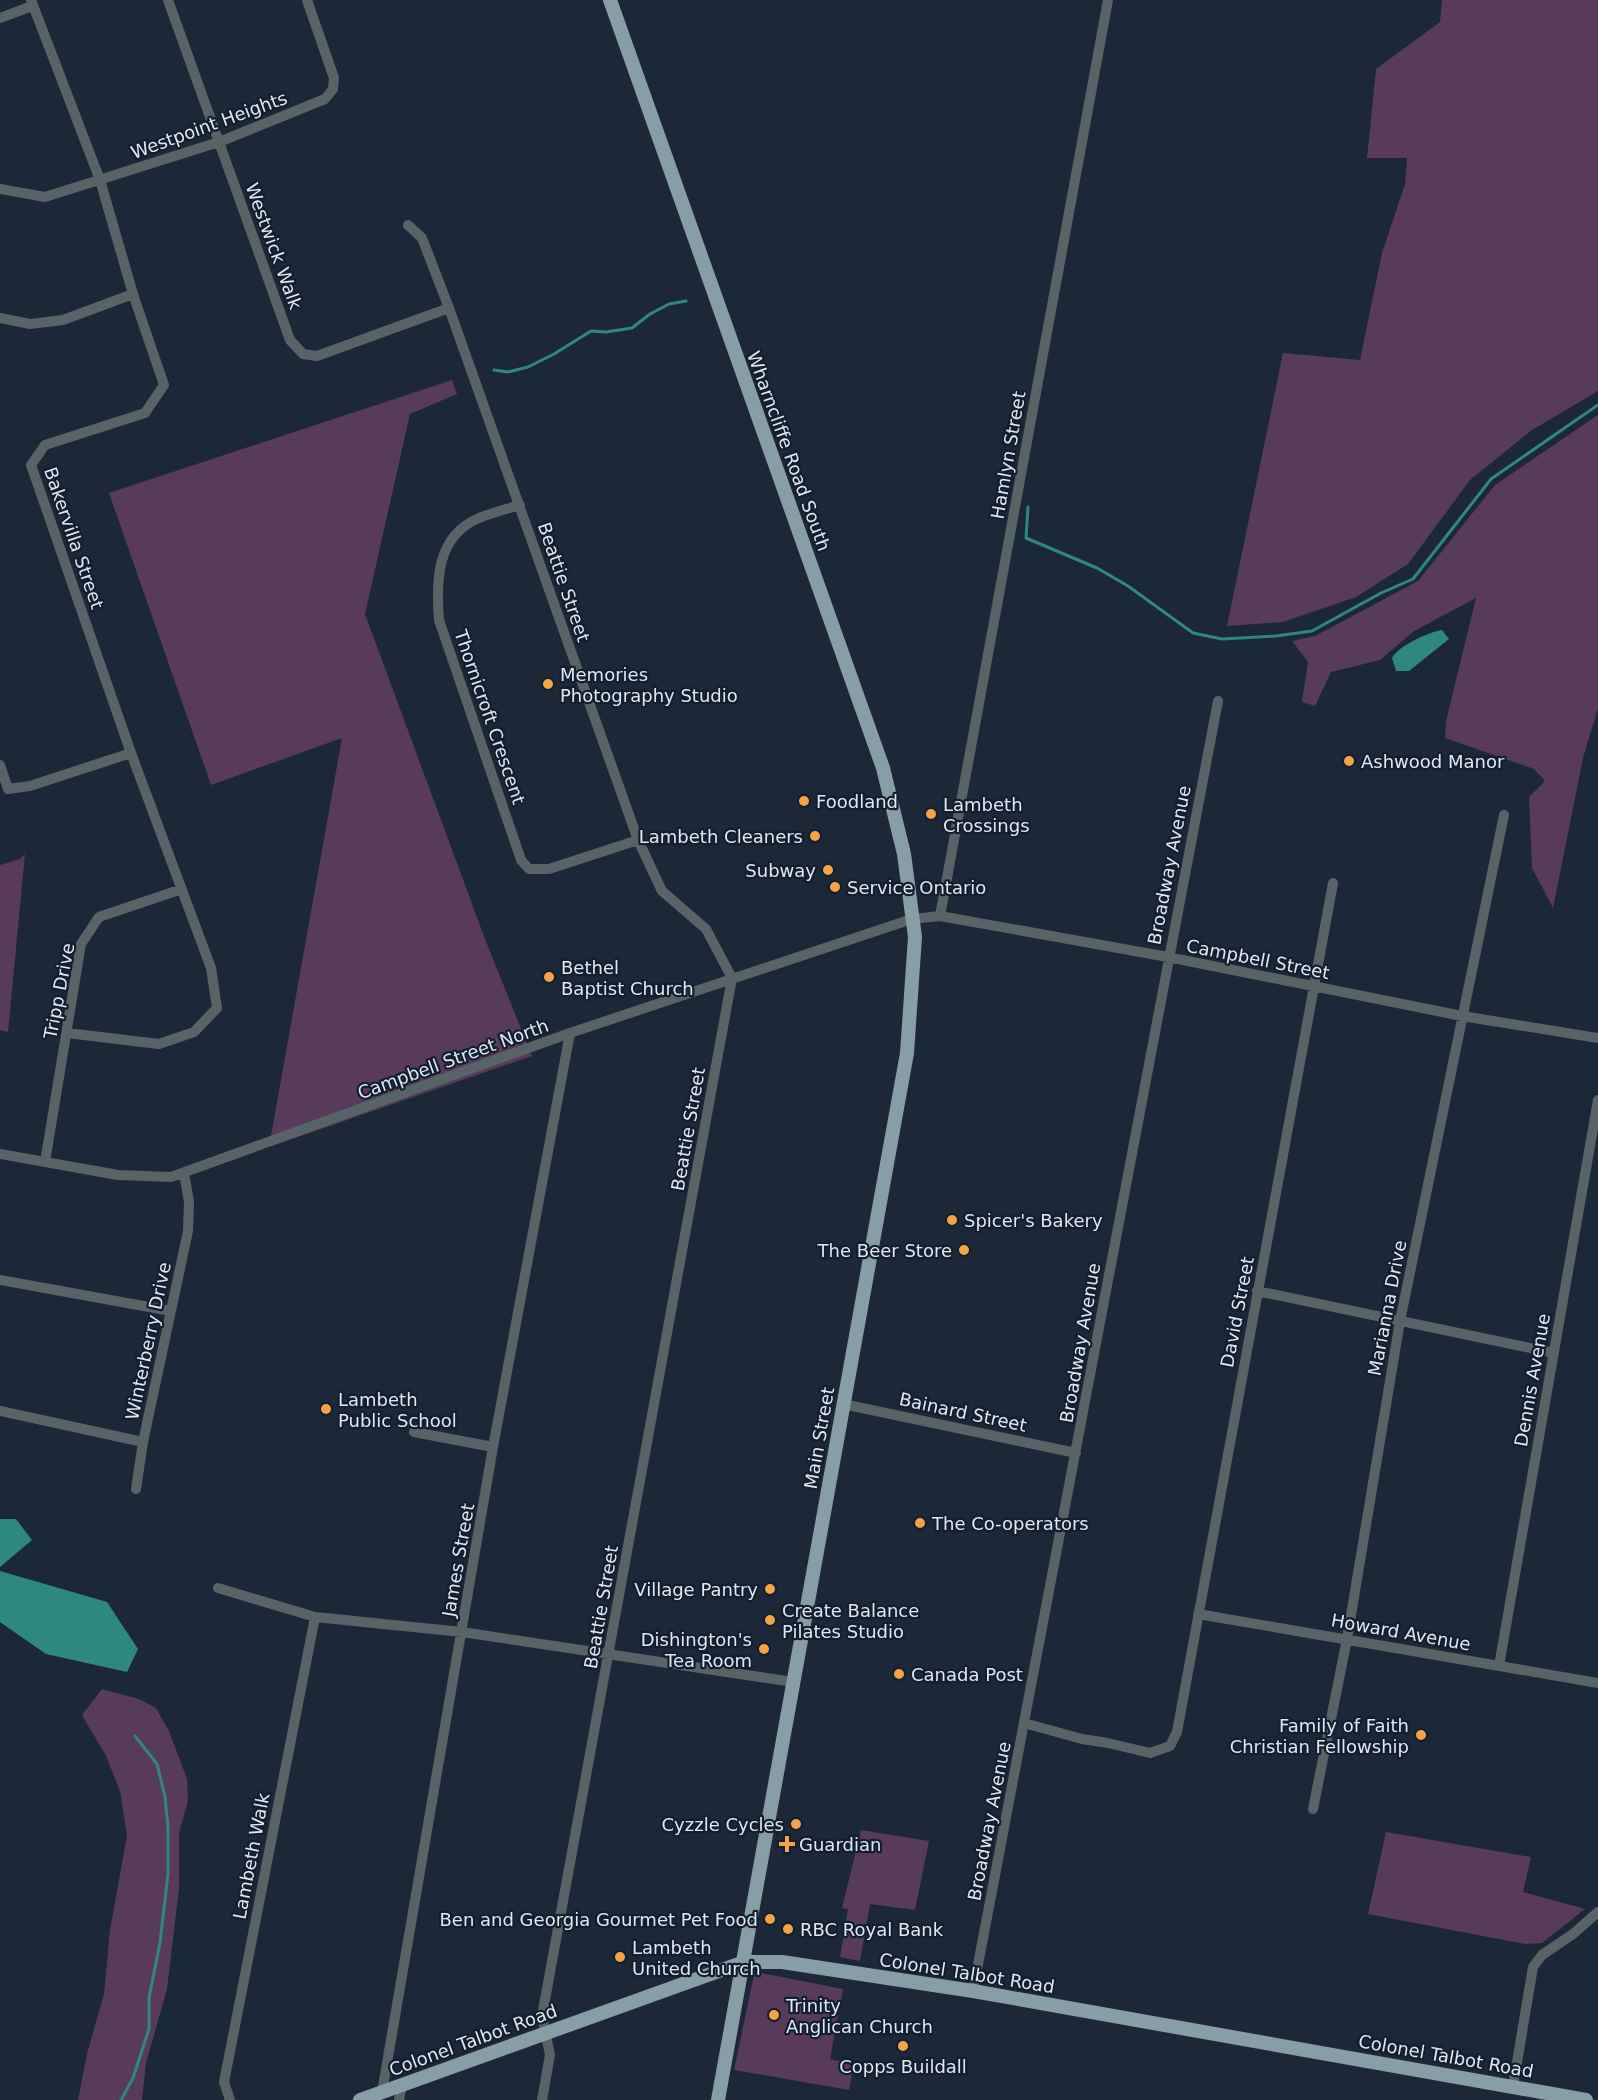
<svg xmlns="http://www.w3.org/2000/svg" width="1598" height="2100" font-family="'DejaVu Sans',sans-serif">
	<rect width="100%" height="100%" fill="#1c2838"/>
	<!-- green -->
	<path fill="#583a5b" d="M 1442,0 L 1598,0 L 1598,391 L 1532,430 L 1470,480 L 1408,564 L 1356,597 L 1283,622 L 1227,626 L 1283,353 L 1360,360 L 1382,253 L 1405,184 L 1407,158 L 1367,158 L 1376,69 L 1440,22 Z
		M 452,380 L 457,394 L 410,414 L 365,614 L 485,939 L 532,1056 L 269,1147 L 342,738 L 211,785 L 109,493 Z
		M 1598,415 L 1598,708 L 1583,758 L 1553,908 L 1532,868 L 1529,797 L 1545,781 L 1534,769 L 1445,738 L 1446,721 L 1476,598 L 1414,631 L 1380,660 L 1331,672 L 1315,706 L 1302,702 L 1308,662 L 1292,641 L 1315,636 L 1418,581 L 1495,485 Z
		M 25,854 L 8,1032 L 0,1030 L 0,865 L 20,859 Z
		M 102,1689 L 139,1699 L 156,1708 L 169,1731 L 187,1779 L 188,1801 L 179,1833 L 179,1888 L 167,1989 L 146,2063 L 142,2100 L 78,2100 L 87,2054 L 104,1994 L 110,1930 L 127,1836 L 120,1791 L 106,1756 L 82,1715 Z
		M 861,1830 L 929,1841 L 915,1910 L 870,1904 L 860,1961 L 840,1957 L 848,1909 L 842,1908 Z
		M 1386,1832 L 1531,1857 L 1523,1892 L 1585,1909 L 1542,1943 L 1525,1944 L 1368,1914 Z
		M 761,1973 L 843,1989 L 830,2059 L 854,2065 L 849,2090 L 734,2070 L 754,1975 Z"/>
	<!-- water -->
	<path fill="#2e887f" d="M 1442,630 L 1449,639 L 1409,671 L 1396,671 L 1392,658 C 1398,646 1429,632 1442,630 Z
		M 0,1519 L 16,1519 L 32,1540 L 0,1567 Z
		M 0,1571 L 107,1602 L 138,1649 L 127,1672 L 46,1654 L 0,1622 Z"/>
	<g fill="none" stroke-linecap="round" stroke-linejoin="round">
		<!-- stream -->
		<path stroke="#2e887f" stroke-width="3" d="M 494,370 L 508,372 L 528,367 L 554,354 L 591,331 L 606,332 L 632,328 L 650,314 L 669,304 L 686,301
			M 1028,507 L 1026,538 L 1097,568 L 1128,586 L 1193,633 L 1222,639 L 1276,636 L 1312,631 L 1381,593 L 1413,579 L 1491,479 L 1598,405
			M 121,2100 L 133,2078 L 149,2029 L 149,1998 L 160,1943 L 168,1874 L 168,1828 L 165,1797 L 157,1764 L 135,1736"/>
		<!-- minor -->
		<path stroke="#586367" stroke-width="10" d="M 31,0 L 100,180 L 133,294 L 164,385 L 145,413 L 45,445 L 31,465 L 131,753 L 211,968 L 217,1008 L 194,1032 L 159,1044 L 67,1033
			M 168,0 L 290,340 L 303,354 L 317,356 L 449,308
			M 0,18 L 32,6
			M 0,189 L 45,197 L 219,142 L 325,99 L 333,89 L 334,78 L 307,0
			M 408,225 L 422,238 L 449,308 L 638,840 L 662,891 L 706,929 L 732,978 L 542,2016 L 550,2055 L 542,2100
			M 0,318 L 30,324 L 63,320 L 133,294
			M 520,505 C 506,509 492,513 479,518 C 436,536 436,581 439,620 L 521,860 L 529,869 L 549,869 L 638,840
			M 0,765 L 8,789 L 30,786 L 131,753
			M 940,916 L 1108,0
			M 0,1154 L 118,1175 L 171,1177 L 570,1033 L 912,919 L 940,916 L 1168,957 L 1462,1016 L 1598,1038
			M 45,1162 L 81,944 L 99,917 L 182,889
			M 0,1280 L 171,1311
			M 1257,1291 L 1554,1353
			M 843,1404 L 1076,1453
			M 0,1411 L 143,1442 L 188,1231 L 189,1202 L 184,1173
			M 414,1432 L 493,1447
			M 136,1489 L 143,1442
			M 218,1588 L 315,1617 L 462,1632 L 793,1682
			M 1198,1614 L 1598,1683
			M 1499,1666 L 1598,1100
			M 1024,1723 L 1082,1739 L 1108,1743 L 1150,1753 L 1170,1746 L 1177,1732 L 1333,883
			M 1313,1809 L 1347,1639 L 1400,1321 L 1504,815
			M 973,1991 C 1056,1561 1133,1130 1218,701
			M 1513,2086 L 1533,1967 L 1542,1955 L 1573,1934 L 1598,1912
			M 382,2092 L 493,1447 L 570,1033
			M 230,2100 L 224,2082 L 315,1617
			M 399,2100 L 402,2085"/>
		<!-- major -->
		<path stroke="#879ea5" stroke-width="14" d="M 610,0 L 883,768 L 904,854 L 915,937 L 907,1053 L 718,2100
			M 360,2100 L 744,1962 L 782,1962 L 973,1991 L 1586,2100"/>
	</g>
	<!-- markers -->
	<g fill="#f4a444" stroke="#131f2e" stroke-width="2">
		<circle cx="548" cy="684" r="6"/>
		<circle cx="1349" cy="761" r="6"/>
		<circle cx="804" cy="801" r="6"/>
		<circle cx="931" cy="814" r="6"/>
		<circle cx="815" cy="836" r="6"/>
		<circle cx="828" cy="870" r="6"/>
		<circle cx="835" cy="887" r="6"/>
		<circle cx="549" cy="977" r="6"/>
		<circle cx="952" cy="1220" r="6"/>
		<circle cx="964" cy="1250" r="6"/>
		<circle cx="326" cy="1409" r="6"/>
		<circle cx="920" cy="1523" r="6"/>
		<circle cx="770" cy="1589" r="6"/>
		<circle cx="770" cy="1620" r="6"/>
		<circle cx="764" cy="1649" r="6"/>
		<circle cx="899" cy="1674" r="6"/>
		<circle cx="1421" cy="1735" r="6"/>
		<circle cx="796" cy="1824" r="6"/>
		<path d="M784 1835h6v6h6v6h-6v6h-6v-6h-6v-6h6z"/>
		<circle cx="770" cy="1919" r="6"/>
		<circle cx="788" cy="1929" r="6"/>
		<circle cx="620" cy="1957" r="6"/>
		<circle cx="774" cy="2015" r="6"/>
		<circle cx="903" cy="2046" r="6"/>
	</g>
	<g text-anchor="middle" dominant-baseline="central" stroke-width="4.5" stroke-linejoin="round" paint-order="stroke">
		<!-- street labels -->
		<g font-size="18" fill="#dfe7f2" stroke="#131f2e">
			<text transform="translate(209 125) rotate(-20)">Westpoint Heights</text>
			<text transform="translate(274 246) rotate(70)">Westwick Walk</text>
			<text transform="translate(789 451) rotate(70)">Wharncliffe Road South</text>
			<text transform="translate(1008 455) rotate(-80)">Hamlyn Street</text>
			<text transform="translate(74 538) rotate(71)">Bakervilla Street</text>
			<text transform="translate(564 582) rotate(71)">Beattie Street</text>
			<text transform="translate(490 717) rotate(71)">Thornicroft Crescent</text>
			<text transform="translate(1169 865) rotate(-79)">Broadway Avenue</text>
			<text transform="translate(1258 959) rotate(11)">Campbell Street</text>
			<text transform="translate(59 991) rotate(-79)">Tripp Drive</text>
			<text transform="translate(453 1059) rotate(-20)">Campbell Street North</text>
			<text transform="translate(688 1129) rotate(-80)">Beattie Street</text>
			<text transform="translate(1387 1308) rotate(-79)">Marianna Drive</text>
			<text transform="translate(1237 1312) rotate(-79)">David Street</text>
			<text transform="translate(148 1341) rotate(-78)">Winterberry Drive</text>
			<text transform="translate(1080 1343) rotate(-80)">Broadway Avenue</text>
			<text transform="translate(1532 1380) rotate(-80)">Dennis Avenue</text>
			<text transform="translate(963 1412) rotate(12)">Bainard Street</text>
			<text transform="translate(819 1438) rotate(-80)">Main Street</text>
			<text transform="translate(458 1560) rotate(-80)">James Street</text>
			<text transform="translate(601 1607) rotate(-80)">Beattie Street</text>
			<text transform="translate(1401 1632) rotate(10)">Howard Avenue</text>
			<text transform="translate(989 1821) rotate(-79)">Broadway Avenue</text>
			<text transform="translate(251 1856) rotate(-79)">Lambeth Walk</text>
			<text transform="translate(967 1973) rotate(9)">Colonel Talbot Road</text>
			<text transform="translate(473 2040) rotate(-20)">Colonel Talbot Road</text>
			<text transform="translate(1446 2056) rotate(10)">Colonel Talbot Road</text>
		</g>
		<!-- poi labels -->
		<g font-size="18" fill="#dfe7f2" stroke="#131f2e" text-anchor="start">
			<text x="560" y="674">Memories<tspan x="560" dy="21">Photography Studio</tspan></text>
			<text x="1361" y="761">Ashwood Manor</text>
			<text x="816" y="801">Foodland</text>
			<text x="943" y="804">Lambeth<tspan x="943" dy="21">Crossings</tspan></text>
			<text x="803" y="836" text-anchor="end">Lambeth Cleaners</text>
			<text x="816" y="870" text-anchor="end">Subway</text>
			<text x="847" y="887">Service Ontario</text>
			<text x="561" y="967">Bethel<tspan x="561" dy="21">Baptist Church</tspan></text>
			<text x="964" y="1220">Spicer's Bakery</text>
			<text x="952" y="1250" text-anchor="end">The Beer Store</text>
			<text x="338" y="1399">Lambeth<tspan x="338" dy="21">Public School</tspan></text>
			<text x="932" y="1523">The Co-operators</text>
			<text x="758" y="1589" text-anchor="end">Village Pantry</text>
			<text x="782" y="1610">Create Balance<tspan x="782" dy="21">Pilates Studio</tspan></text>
			<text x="752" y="1639" text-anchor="end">Dishington's<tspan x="752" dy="21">Tea Room</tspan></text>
			<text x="911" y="1674">Canada Post</text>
			<text x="1409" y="1725" text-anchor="end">Family of Faith<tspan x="1409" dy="21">Christian Fellowship</tspan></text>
			<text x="784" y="1824" text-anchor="end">Cyzzle Cycles</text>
			<text x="799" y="1844">Guardian</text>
			<text x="758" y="1919" text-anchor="end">Ben and Georgia Gourmet Pet Food</text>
			<text x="800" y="1929">RBC Royal Bank</text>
			<text x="632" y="1947">Lambeth<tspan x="632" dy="21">United Church</tspan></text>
			<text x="786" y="2005">Trinity<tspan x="786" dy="21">Anglican Church</tspan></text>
			<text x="903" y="2066" text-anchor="middle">Copps Buildall</text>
		</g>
	</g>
</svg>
